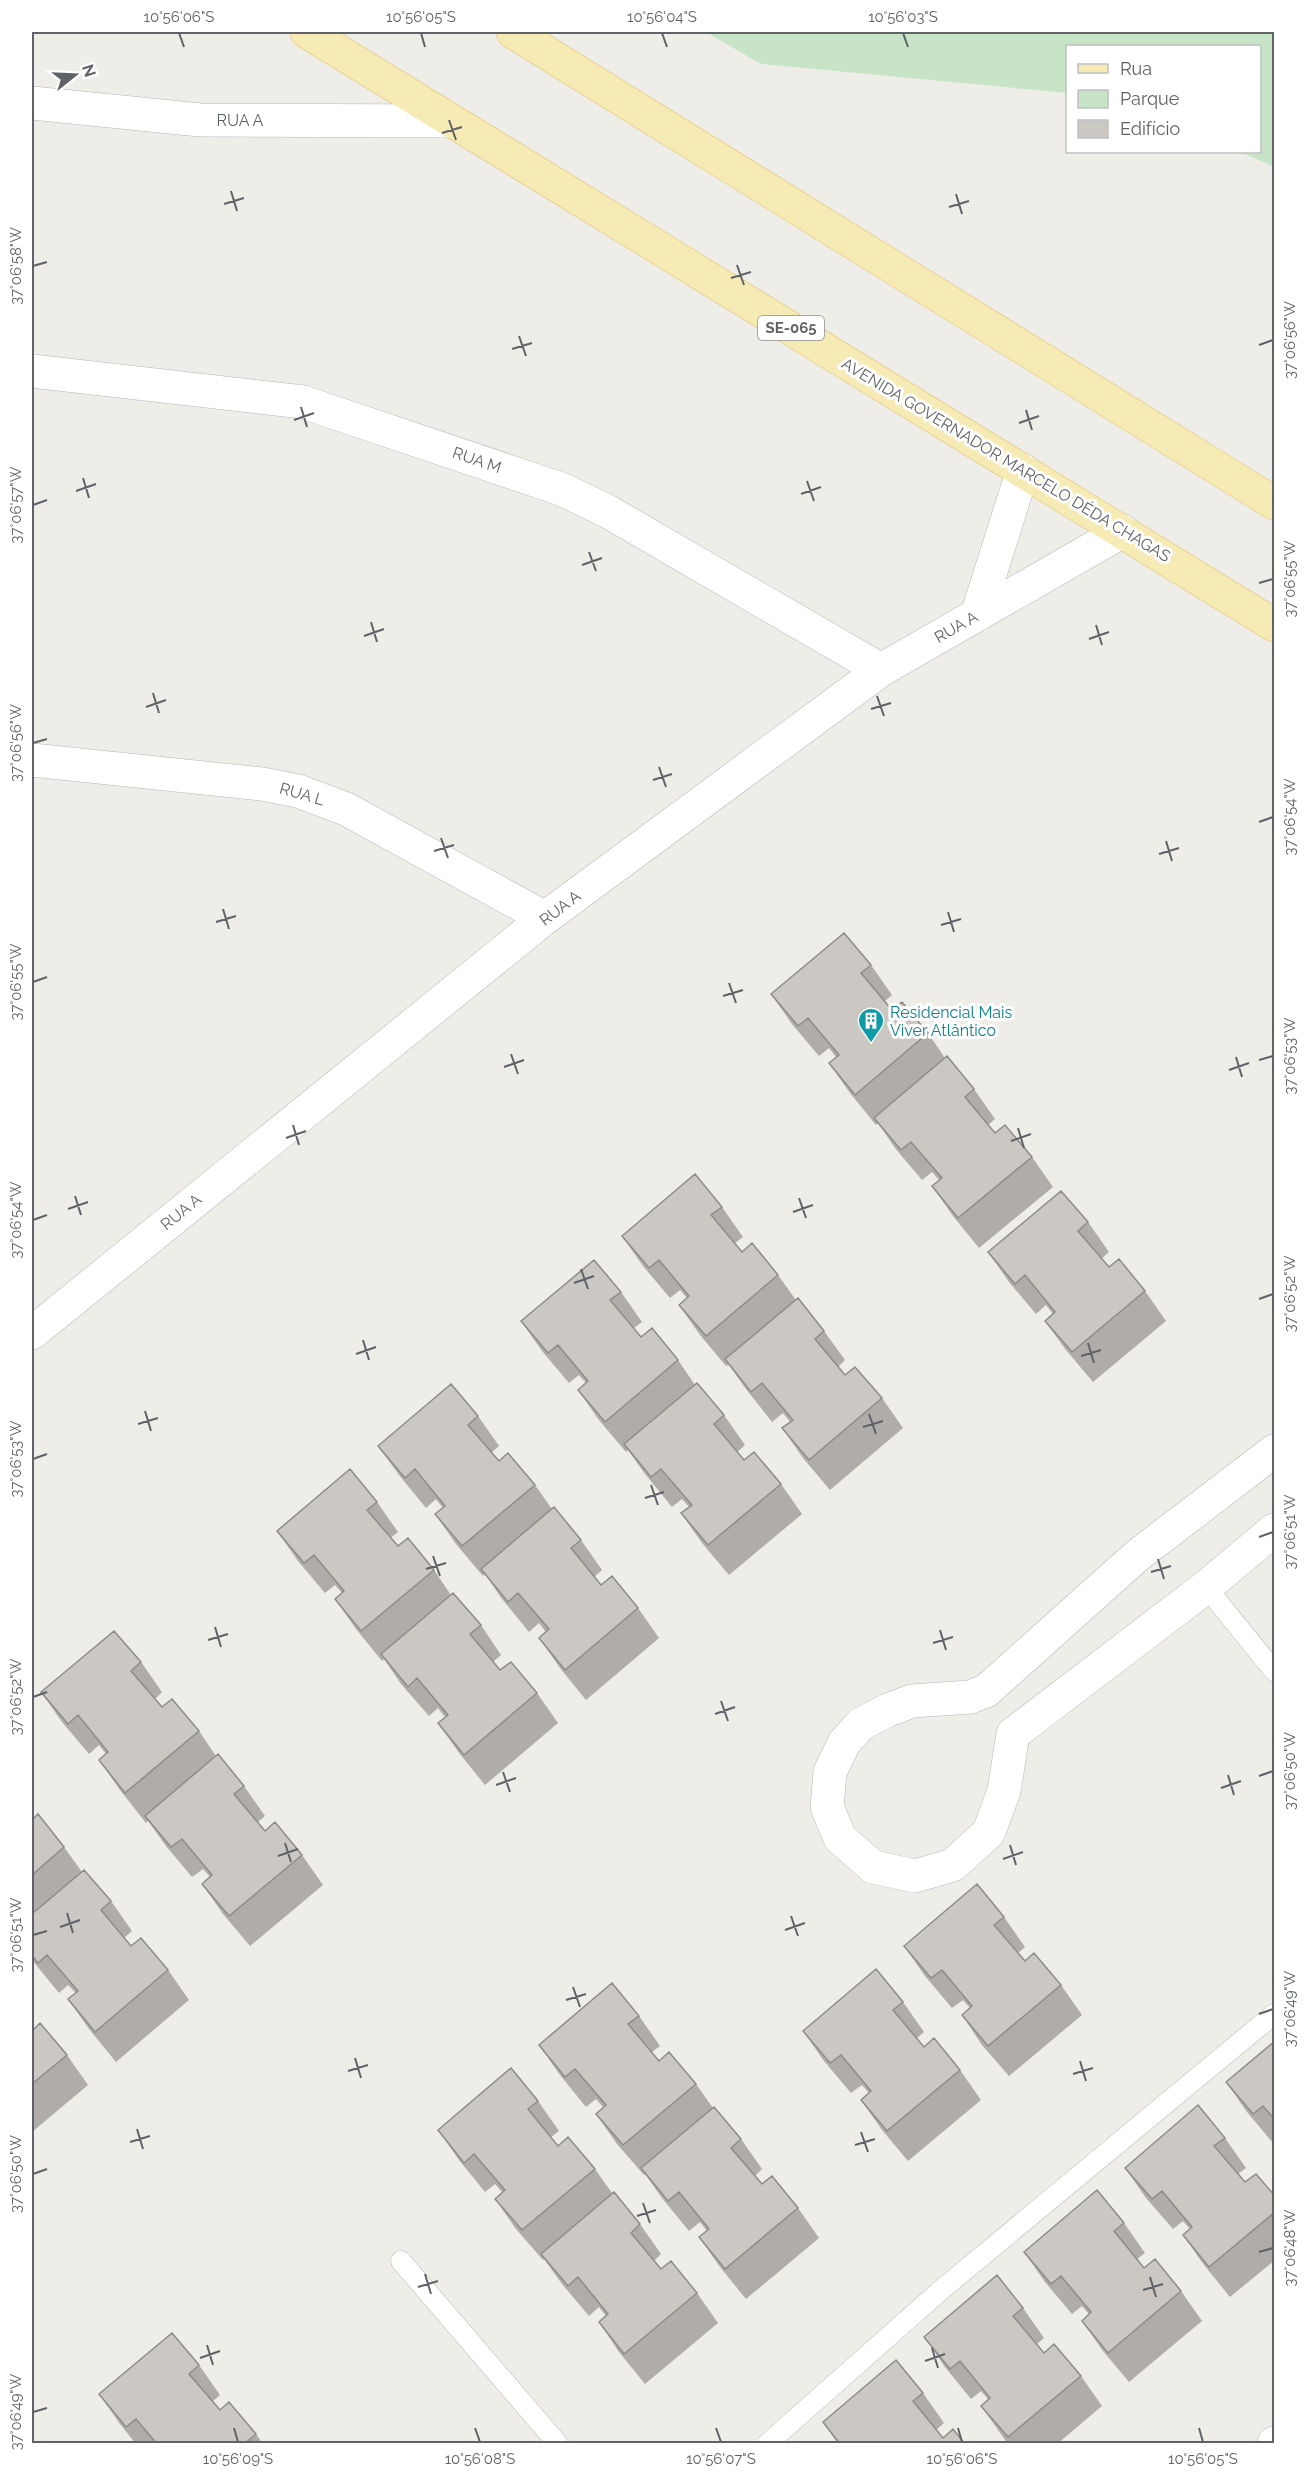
<svg xmlns="http://www.w3.org/2000/svg" width="1306" height="2475" font-family="Raleway,sans-serif">
	<rect width="100%" height="100%" fill="#efede8"/>
	<!-- green -->
	<path fill="#c8e4c7" d="M 706,32 L 1274,32 L 1274,167 L 1241,152 L 1260,152 L 1260,46 L 1068,46 L 1067,93 L 761,64 Z"/>
	<g fill="none" stroke-linecap="round" stroke-linejoin="round">
		<defs>
			<path id="lane" d="M 1206,1587 L 1274,1671
				M 401,2261 L 558,2444
				M 767,2444 L 941,2290 L 1274,2014"/>
			<path id="street" d="M 32,103 L 200,120 L 449,121
				M 32,371 L 303,402 L 561,489 L 607,511 L 881,670
				M 977,615 L 1023,470
				M 32,760 L 262,784 L 298,791 L 346,809 L 545,918
				M 32,1333 L 545,918 L 881,670 L 1123,531
				M 1274,1451 L 1138,1555 L 986,1691 L 970,1697 L 912,1701 L 888,1710 L 861,1724 L 844,1743 L 830,1772 L 827,1807 L 840,1838 L 873,1867 L 915,1876 L 953,1865 L 989,1832 L 1004,1791 L 1013,1734 L 1206,1587 L 1274,1530
				M 1274,2444 L 1274,2443"/>
			<path id="primary" d="M 307,32 L 1274,625
				M 513,32 L 1274,503"/>
		</defs>
		<!-- lane casing -->
		<use href="#lane" stroke="#b5b7ba" stroke-width="21"/>
		<!-- street casing -->
		<use href="#street" stroke="#b5b7ba" stroke-width="34"/>
		<!-- primary casing -->
		<use href="#primary" stroke="#e3c06d" stroke-width="34"/>
		<!-- lane -->
		<use href="#lane" stroke="#fff" stroke-width="20"/>
		<!-- street -->
		<use href="#street" stroke="#fff" stroke-width="33"/>
		<!-- primary -->
		<use href="#primary" stroke="#f7ebb5" stroke-width="33"/>
	</g>
	<!-- wall -->
	<path fill="#afaca9" d="M 871,965 L 892,995 L 885,1001 L 892,1010 L 928,1033 L 945,1058 L 974,1089 L 995,1119 L 988,1125 L 995,1133 L 1032,1157 L 1053,1187 L 979,1248 L 953,1216 L 932,1186 L 939,1180 L 932,1172 L 922,1180 L 895,1148 L 878,1123 L 876,1125 L 850,1093 L 829,1063 L 836,1057 L 829,1048 L 819,1056 L 792,1024 L 771,994 Z
		M 722,1207 L 743,1237 L 735,1243 L 742,1252 L 778,1275 L 796,1300 L 824,1331 L 845,1360 L 838,1367 L 845,1375 L 882,1398 L 903,1428 L 830,1490 L 803,1458 L 782,1428 L 790,1422 L 783,1413 L 772,1422 L 746,1389 L 729,1365 L 726,1366 L 700,1335 L 679,1305 L 687,1298 L 680,1290 L 670,1298 L 643,1266 L 622,1236 Z
		M 1088,1222 L 1109,1252 L 1101,1259 L 1109,1267 L 1145,1291 L 1166,1321 L 1093,1382 L 1066,1350 L 1045,1321 L 1053,1314 L 1046,1305 L 1036,1314 L 1009,1282 L 988,1252 Z
		M 621,1292 L 642,1322 L 634,1328 L 641,1337 L 678,1360 L 695,1385 L 724,1415 L 745,1445 L 737,1452 L 744,1460 L 781,1484 L 802,1514 L 729,1575 L 702,1543 L 681,1513 L 689,1507 L 682,1499 L 672,1507 L 645,1474 L 628,1450 L 626,1452 L 599,1420 L 578,1390 L 586,1383 L 579,1375 L 569,1383 L 542,1351 L 521,1321 Z
		M 478,1416 L 499,1446 L 491,1453 L 499,1461 L 535,1485 L 552,1509 L 581,1540 L 602,1570 L 594,1577 L 601,1585 L 638,1608 L 659,1638 L 586,1700 L 560,1668 L 539,1638 L 546,1632 L 539,1623 L 529,1632 L 502,1599 L 485,1574 L 483,1576 L 456,1544 L 435,1514 L 443,1508 L 436,1499 L 426,1508 L 399,1475 L 378,1446 Z
		M 377,1502 L 398,1532 L 390,1538 L 398,1546 L 434,1570 L 451,1595 L 481,1625 L 501,1655 L 493,1662 L 500,1670 L 537,1693 L 558,1723 L 485,1785 L 459,1753 L 438,1723 L 445,1717 L 438,1708 L 429,1716 L 401,1684 L 384,1659 L 382,1661 L 356,1629 L 335,1599 L 342,1593 L 335,1585 L 325,1593 L 298,1561 L 277,1531 Z
		M 141,1662 L 162,1692 L 155,1699 L 162,1707 L 199,1731 L 216,1756 L 244,1786 L 265,1816 L 258,1822 L 265,1831 L 302,1855 L 323,1885 L 250,1946 L 223,1914 L 202,1884 L 210,1877 L 203,1869 L 192,1877 L 166,1846 L 148,1821 L 146,1823 L 120,1790 L 99,1760 L 106,1754 L 99,1745 L 89,1754 L 62,1722 L 41,1692 Z
		M 32,1820 L 64,1847 L 82,1872 L 111,1901 L 132,1931 L 124,1938 L 131,1946 L 168,1970 L 189,2000 L 116,2062 L 89,2029 L 68,1999 L 76,1993 L 68,1985 L 59,1993 L 32,1960 Z
		M 1004,1917 L 1025,1947 L 1018,1953 L 1025,1961 L 1061,1985 L 1082,2015 L 1009,2076 L 982,2045 L 962,2015 L 970,2008 L 963,2000 L 952,2008 L 925,1976 L 904,1946 Z
		M 903,2002 L 924,2032 L 917,2038 L 924,2047 L 960,2070 L 981,2100 L 908,2161 L 882,2130 L 861,2100 L 869,2093 L 862,2085 L 851,2093 L 824,2061 L 803,2031 Z
		M 639,2016 L 660,2046 L 652,2052 L 659,2061 L 696,2084 L 713,2108 L 741,2139 L 762,2169 L 755,2176 L 762,2184 L 798,2208 L 819,2238 L 746,2299 L 720,2267 L 699,2237 L 707,2231 L 700,2222 L 689,2231 L 662,2198 L 645,2174 L 644,2175 L 617,2144 L 596,2114 L 603,2107 L 596,2099 L 586,2107 L 560,2075 L 539,2045 Z
		M 32,2031 L 67,2055 L 88,2085 L 32,2132 Z
		M 1275,2041 L 1275,2143 L 1274,2144 L 1247,2112 L 1226,2082 Z
		M 538,2101 L 559,2131 L 551,2137 L 558,2146 L 595,2169 L 612,2193 L 640,2224 L 661,2254 L 654,2261 L 661,2269 L 697,2293 L 718,2323 L 645,2384 L 619,2352 L 599,2322 L 606,2316 L 599,2307 L 589,2316 L 562,2284 L 544,2259 L 543,2260 L 516,2229 L 495,2199 L 503,2193 L 495,2184 L 485,2192 L 459,2160 L 438,2130 Z
		M 1225,2138 L 1246,2168 L 1238,2174 L 1245,2182 L 1275,2196 L 1275,2260 L 1230,2297 L 1204,2265 L 1183,2235 L 1190,2229 L 1183,2221 L 1173,2229 L 1146,2198 L 1125,2168 Z
		M 1124,2223 L 1145,2253 L 1137,2259 L 1144,2268 L 1181,2291 L 1202,2321 L 1129,2382 L 1103,2351 L 1082,2321 L 1089,2314 L 1082,2306 L 1072,2314 L 1045,2282 L 1024,2252 Z
		M 1023,2308 L 1044,2338 L 1037,2344 L 1044,2353 L 1081,2376 L 1102,2406 L 1057,2444 L 1008,2444 L 981,2406 L 988,2399 L 981,2391 L 971,2399 L 945,2367 L 924,2337 Z
		M 199,2365 L 220,2395 L 212,2402 L 220,2410 L 256,2434 L 263,2444 L 136,2444 L 120,2424 L 99,2394 Z
		M 923,2393 L 944,2423 L 936,2430 L 943,2438 L 965,2444 L 838,2444 L 823,2422 Z"/>
	<!-- building -->
	<path fill="#cbc8c4" stroke="#8e8c89" stroke-width="1.5" d="M 844,933 L 871,965 L 861,973 L 892,1010 L 902,1002 L 928,1033 L 855,1095 L 829,1063 L 839,1055 L 808,1018 L 798,1026 L 771,994 Z
		M 947,1056 L 974,1089 L 965,1097 L 995,1133 L 1005,1125 L 1032,1157 L 958,1218 L 932,1186 L 942,1178 L 911,1142 L 901,1150 L 874,1118 Z
		M 695,1174 L 722,1207 L 711,1215 L 742,1252 L 752,1243 L 778,1275 L 706,1336 L 679,1305 L 689,1296 L 659,1260 L 649,1268 L 622,1236 Z
		M 1061,1191 L 1088,1222 L 1078,1231 L 1109,1267 L 1119,1259 L 1145,1291 L 1072,1352 L 1045,1321 L 1055,1312 L 1025,1275 L 1015,1284 L 988,1252 Z
		M 594,1260 L 621,1292 L 610,1300 L 641,1337 L 652,1328 L 678,1360 L 605,1422 L 578,1390 L 588,1381 L 558,1345 L 548,1353 L 521,1321 Z
		M 798,1298 L 824,1331 L 815,1339 L 845,1375 L 855,1367 L 882,1398 L 809,1460 L 782,1428 L 793,1420 L 762,1383 L 751,1392 L 725,1359 Z
		M 697,1383 L 724,1415 L 714,1424 L 744,1460 L 754,1452 L 781,1484 L 708,1545 L 681,1513 L 692,1505 L 661,1469 L 651,1477 L 624,1444 Z
		M 451,1384 L 478,1416 L 468,1425 L 499,1461 L 508,1453 L 535,1485 L 462,1546 L 435,1514 L 445,1506 L 415,1469 L 405,1478 L 378,1446 Z
		M 350,1469 L 377,1502 L 367,1510 L 398,1546 L 408,1538 L 434,1570 L 361,1631 L 335,1599 L 344,1591 L 314,1555 L 304,1563 L 277,1531 Z
		M 554,1507 L 581,1540 L 571,1548 L 601,1585 L 612,1576 L 638,1608 L 565,1670 L 539,1638 L 549,1629 L 518,1593 L 508,1602 L 481,1569 Z
		M 453,1593 L 481,1625 L 470,1634 L 500,1670 L 511,1662 L 537,1693 L 464,1755 L 438,1723 L 448,1715 L 417,1678 L 408,1687 L 381,1654 Z
		M 114,1631 L 141,1662 L 131,1671 L 162,1707 L 172,1699 L 199,1731 L 125,1793 L 99,1760 L 108,1752 L 78,1715 L 68,1724 L 41,1692 Z
		M 218,1754 L 244,1786 L 234,1794 L 265,1831 L 275,1822 L 302,1855 L 229,1916 L 202,1884 L 212,1875 L 182,1839 L 171,1847 L 145,1816 Z
		M 38,1814 L 64,1847 L 32,1875 L 32,1820 Z
		M 84,1870 L 111,1901 L 101,1910 L 131,1946 L 141,1938 L 168,1970 L 95,2032 L 68,1999 L 78,1991 L 47,1955 L 38,1963 L 32,1955 L 32,1914 Z
		M 977,1884 L 1004,1917 L 994,1925 L 1025,1961 L 1034,1953 L 1061,1985 L 988,2046 L 962,2015 L 972,2006 L 942,1970 L 931,1978 L 904,1946 Z
		M 876,1969 L 903,2002 L 893,2010 L 924,2047 L 934,2038 L 960,2070 L 887,2131 L 861,2100 L 871,2091 L 841,2055 L 830,2063 L 803,2031 Z
		M 612,1983 L 639,2016 L 628,2024 L 659,2061 L 669,2052 L 696,2084 L 623,2145 L 596,2114 L 606,2105 L 575,2069 L 565,2077 L 539,2045 Z
		M 40,2023 L 67,2055 L 32,2084 L 32,2031 Z
		M 1275,2041 L 1275,2120 L 1263,2106 L 1253,2114 L 1226,2082 Z
		M 511,2068 L 538,2101 L 528,2109 L 558,2146 L 568,2137 L 595,2169 L 522,2230 L 495,2199 L 505,2190 L 474,2154 L 464,2163 L 438,2130 Z
		M 1198,2105 L 1225,2138 L 1214,2146 L 1245,2182 L 1256,2174 L 1275,2196 L 1275,2212 L 1209,2267 L 1183,2235 L 1192,2227 L 1162,2191 L 1152,2199 L 1125,2168 Z
		M 714,2107 L 741,2139 L 731,2148 L 762,2184 L 772,2176 L 798,2208 L 725,2269 L 699,2237 L 709,2229 L 679,2192 L 668,2201 L 641,2168 Z
		M 1097,2190 L 1124,2223 L 1114,2231 L 1144,2268 L 1155,2259 L 1181,2291 L 1108,2353 L 1082,2321 L 1091,2312 L 1061,2276 L 1051,2284 L 1024,2252 Z
		M 614,2192 L 640,2224 L 631,2233 L 661,2269 L 671,2261 L 697,2293 L 624,2354 L 599,2322 L 608,2314 L 578,2277 L 568,2286 L 541,2254 Z
		M 997,2275 L 1023,2308 L 1013,2316 L 1044,2353 L 1054,2344 L 1081,2376 L 1008,2437 L 981,2406 L 990,2398 L 960,2361 L 950,2369 L 924,2337 Z
		M 172,2333 L 199,2365 L 189,2374 L 220,2410 L 229,2402 L 256,2434 L 244,2444 L 157,2444 L 136,2419 L 126,2427 L 99,2394 Z
		M 896,2360 L 923,2393 L 913,2401 L 943,2438 L 953,2429 L 965,2444 L 840,2444 L 823,2422 Z"/>
	<!-- ticks -->
	<path fill="none" stroke="#5f6266" stroke-width="2" d="M 179,33 L 184,47M 421,33 L 425,47M 662,33 L 667,47M 903,33 L 908,47M 449,120 L 456,140M 442,133 L 462,127M 231,191 L 237,211M 956,194 L 962,214M 224,204 L 244,198M 949,207 L 969,201M 737,265 L 744,285M 33,266 L 47,262M 731,278 L 751,272M 519,336 L 526,356M 1259,345 L 1273,340M 512,349 L 532,343M 301,407 L 307,427M 1026,410 L 1032,430M 294,420 L 314,413M 1019,423 L 1039,416M 83,478 L 89,498M 807,481 L 814,501M 76,491 L 96,484M 801,494 L 821,487M 33,505 L 47,500M 589,552 L 596,571M 582,565 L 602,558M 1259,583 L 1273,579M 371,622 L 377,642M 1096,625 L 1102,645M 364,636 L 384,629M 1089,639 L 1109,632M 153,693 L 159,713M 877,696 L 884,716M 146,707 L 166,700M 871,709 L 891,703M 33,743 L 47,739M 659,767 L 666,787M 653,780 L 672,774M 1259,822 L 1273,817M 441,838 L 448,858M 1166,841 L 1172,861M 434,851 L 454,845M 1159,854 L 1179,848M 223,909 L 229,929M 948,912 L 954,932M 216,922 L 236,916M 941,925 L 961,919M 33,982 L 47,977M 729,983 L 736,1003M 723,996 L 743,990M 511,1054 L 518,1074M 1236,1057 L 1242,1077M 1259,1060 L 1273,1056M 504,1067 L 524,1060M 1229,1070 L 1249,1063M 293,1125 L 299,1145M 1018,1128 L 1024,1148M 286,1138 L 306,1131M 1011,1141 L 1031,1134M 75,1196 L 81,1215M 799,1198 L 806,1218M 68,1209 L 88,1202M 793,1212 L 813,1205M 33,1220 L 47,1215M 581,1269 L 588,1289M 574,1283 L 594,1276M 1259,1299 L 1273,1294M 363,1340 L 369,1360M 1088,1343 L 1094,1363M 356,1354 L 376,1347M 1081,1356 L 1101,1350M 145,1411 L 151,1431M 869,1414 L 876,1434M 138,1424 L 158,1418M 863,1427 L 883,1421M 33,1459 L 47,1454M 651,1485 L 658,1505M 645,1498 L 664,1492M 1259,1537 L 1273,1532M 433,1556 L 440,1576M 1158,1559 L 1164,1579M 426,1569 L 446,1563M 1151,1572 L 1171,1566M 215,1627 L 221,1647M 940,1630 L 946,1650M 208,1640 L 228,1634M 933,1643 L 953,1637M 33,1697 L 47,1692M 721,1701 L 728,1721M 715,1714 L 735,1707M 503,1772 L 510,1792M 1228,1775 L 1234,1795M 1259,1776 L 1273,1771M 496,1785 L 516,1778M 1221,1788 L 1241,1781M 285,1843 L 291,1862M 1010,1845 L 1016,1865M 278,1856 L 298,1849M 1003,1859 L 1023,1852M 67,1913 L 73,1933M 791,1916 L 798,1936M 60,1927 L 80,1920M 785,1930 L 805,1923M 33,1935 L 47,1931M 573,1987 L 580,2007M 566,2000 L 586,1994M 1259,2014 L 1273,2009M 355,2058 L 361,2078M 1080,2061 L 1086,2081M 348,2071 L 368,2065M 1073,2074 L 1093,2068M 137,2129 L 143,2149M 861,2132 L 868,2152M 130,2142 L 150,2136M 855,2145 L 875,2139M 33,2174 L 47,2169M 643,2203 L 650,2223M 637,2216 L 656,2210M 1259,2252 L 1273,2248M 425,2274 L 431,2294M 1150,2277 L 1156,2297M 418,2287 L 438,2281M 1143,2290 L 1163,2284M 207,2345 L 213,2365M 932,2348 L 938,2368M 200,2358 L 220,2351M 925,2361 L 945,2354M 33,2412 L 47,2408M 234,2428 L 238,2442M 475,2428 L 480,2442M 716,2428 L 721,2442M 958,2428 L 962,2442M 1199,2428 L 1203,2442"/>
	<!-- icons -->
	<defs>
		<symbol id="building-pin" viewBox="-11 -11 22 30"><path d="M0 17L-7.5 6A9.5 9.5 0 1 1 7.5 6Z" fill="#0f9aa8" stroke="#fff"/><path d="M-4-6H4V6H1V3H-1V6H-4ZM-2.5-4.3h1.7v1.8h-1.7ZM.8-4.3h1.7v1.8H.8ZM-2.5-1h1.7V.8h-1.7ZM.8-1h1.7V.8H.8Z" fill="#fff"/></symbol>
	</defs>
	<g fill-rule="evenodd">
		<use href="#building-pin" x="856" y="1006" width="30" height="40"/>
	</g>
	<g text-anchor="middle" dominant-baseline="central" stroke-width="6" stroke-linejoin="round" paint-order="stroke">
		<!-- shield labels -->
		<rect fill="#fff" stroke="#8f9194" stroke-width="1.5" x="758" y="316" width="66" height="24" rx="4.5"/>
		<g font-size="15" font-weight="bold" fill="#5f6266">
			<text x="791" y="328">SE-065</text>
		</g>
		<!-- street labels -->
		<g font-size="16" fill="#5f6266" stroke="#fff">
			<text x="240" y="120">RUA A</text>
			<text transform="translate(477 460) rotate(19)">RUA M</text>
			<text transform="translate(1006 460) rotate(31)">AVENIDA GOVERNADOR MARCELO DÉDA CHAGAS</text>
			<text transform="translate(956 627) rotate(-30)">RUA A</text>
			<text transform="translate(302 794) rotate(16)">RUA L</text>
			<text transform="translate(560 908) rotate(-37)">RUA A</text>
			<text transform="translate(181 1212) rotate(-39)">RUA A</text>
		</g>
		<!-- culture labels -->
		<g font-size="16" fill="#0d838f" stroke="#fff" text-anchor="start">
			<text x="890" y="1012">Residencial Mais<tspan x="890" dy="18">Viver Atlântico</tspan></text>
		</g>
	</g>
	<!-- border -->
	<rect width="1306" height="2475" fill="none" stroke="#ffffff" stroke-width="66"/>
	<!-- legend -->
	<rect x="1066" y="45" width="195" height="108" fill="#ffffff" stroke="#bfc0c2" stroke-width="1.5"/>
	<rect x="1078" y="64" width="30" height="9" fill="#f7ebb5" stroke="#bfc0c2" stroke-width="1.5"/>
	<text x="1120" y="75" font-size="18" fill="#5f6266">Rua</text>
	<rect x="1078" y="90" width="30" height="18" fill="#c8e4c7" stroke="#bfc0c2" stroke-width="1.5"/>
	<text x="1120" y="105" font-size="18" fill="#5f6266">Parque</text>
	<rect x="1078" y="120" width="30" height="18" fill="#cbc8c4" stroke="#bfc0c2" stroke-width="1.5"/>
	<text x="1120" y="135" font-size="18" fill="#5f6266">Edifício</text>
	<!-- north arrow -->
	<g transform="translate(75 75) rotate(72)" stroke="#ffffff" stroke-width="4.5" paint-order="stroke">
	<path d="M0-4.5L10 22L0 15L-10 22Z" fill="#5f6266"/>
	<text y="-9" font-size="16" font-weight="bold" text-anchor="middle" fill="#5f6266">N</text>
	</g>
	<rect x="33" y="33" width="1240" height="2409" fill="none" stroke="#5f6266" stroke-width="2"/>
	<g font-size="15" text-anchor="middle" fill="#5f6266">
		<text x="179" y="22">10°56'06"S</text>
		<text x="421" y="22">10°56'05"S</text>
		<text x="662" y="22">10°56'04"S</text>
		<text x="903" y="22">10°56'03"S</text>
		<text transform="translate(16 266) rotate(-90)" y="5">37°06'58"W</text>
		<text transform="translate(1290 340) rotate(-90)" y="5">37°06'56"W</text>
		<text transform="translate(16 505) rotate(-90)" y="5">37°06'57"W</text>
		<text transform="translate(1290 579) rotate(-90)" y="5">37°06'55"W</text>
		<text transform="translate(16 743) rotate(-90)" y="5">37°06'56"W</text>
		<text transform="translate(1290 817) rotate(-90)" y="5">37°06'54"W</text>
		<text transform="translate(16 982) rotate(-90)" y="5">37°06'55"W</text>
		<text transform="translate(1290 1056) rotate(-90)" y="5">37°06'53"W</text>
		<text transform="translate(16 1220) rotate(-90)" y="5">37°06'54"W</text>
		<text transform="translate(1290 1294) rotate(-90)" y="5">37°06'52"W</text>
		<text transform="translate(16 1459) rotate(-90)" y="5">37°06'53"W</text>
		<text transform="translate(1290 1532) rotate(-90)" y="5">37°06'51"W</text>
		<text transform="translate(16 1697) rotate(-90)" y="5">37°06'52"W</text>
		<text transform="translate(1290 1771) rotate(-90)" y="5">37°06'50"W</text>
		<text transform="translate(16 1935) rotate(-90)" y="5">37°06'51"W</text>
		<text transform="translate(1290 2009) rotate(-90)" y="5">37°06'49"W</text>
		<text transform="translate(16 2174) rotate(-90)" y="5">37°06'50"W</text>
		<text transform="translate(1290 2248) rotate(-90)" y="5">37°06'48"W</text>
		<text transform="translate(16 2412) rotate(-90)" y="5">37°06'49"W</text>
		<text x="238" y="2464">10°56'09"S</text>
		<text x="480" y="2464">10°56'08"S</text>
		<text x="721" y="2464">10°56'07"S</text>
		<text x="962" y="2464">10°56'06"S</text>
		<text x="1203" y="2464">10°56'05"S</text>
	</g>
</svg>
